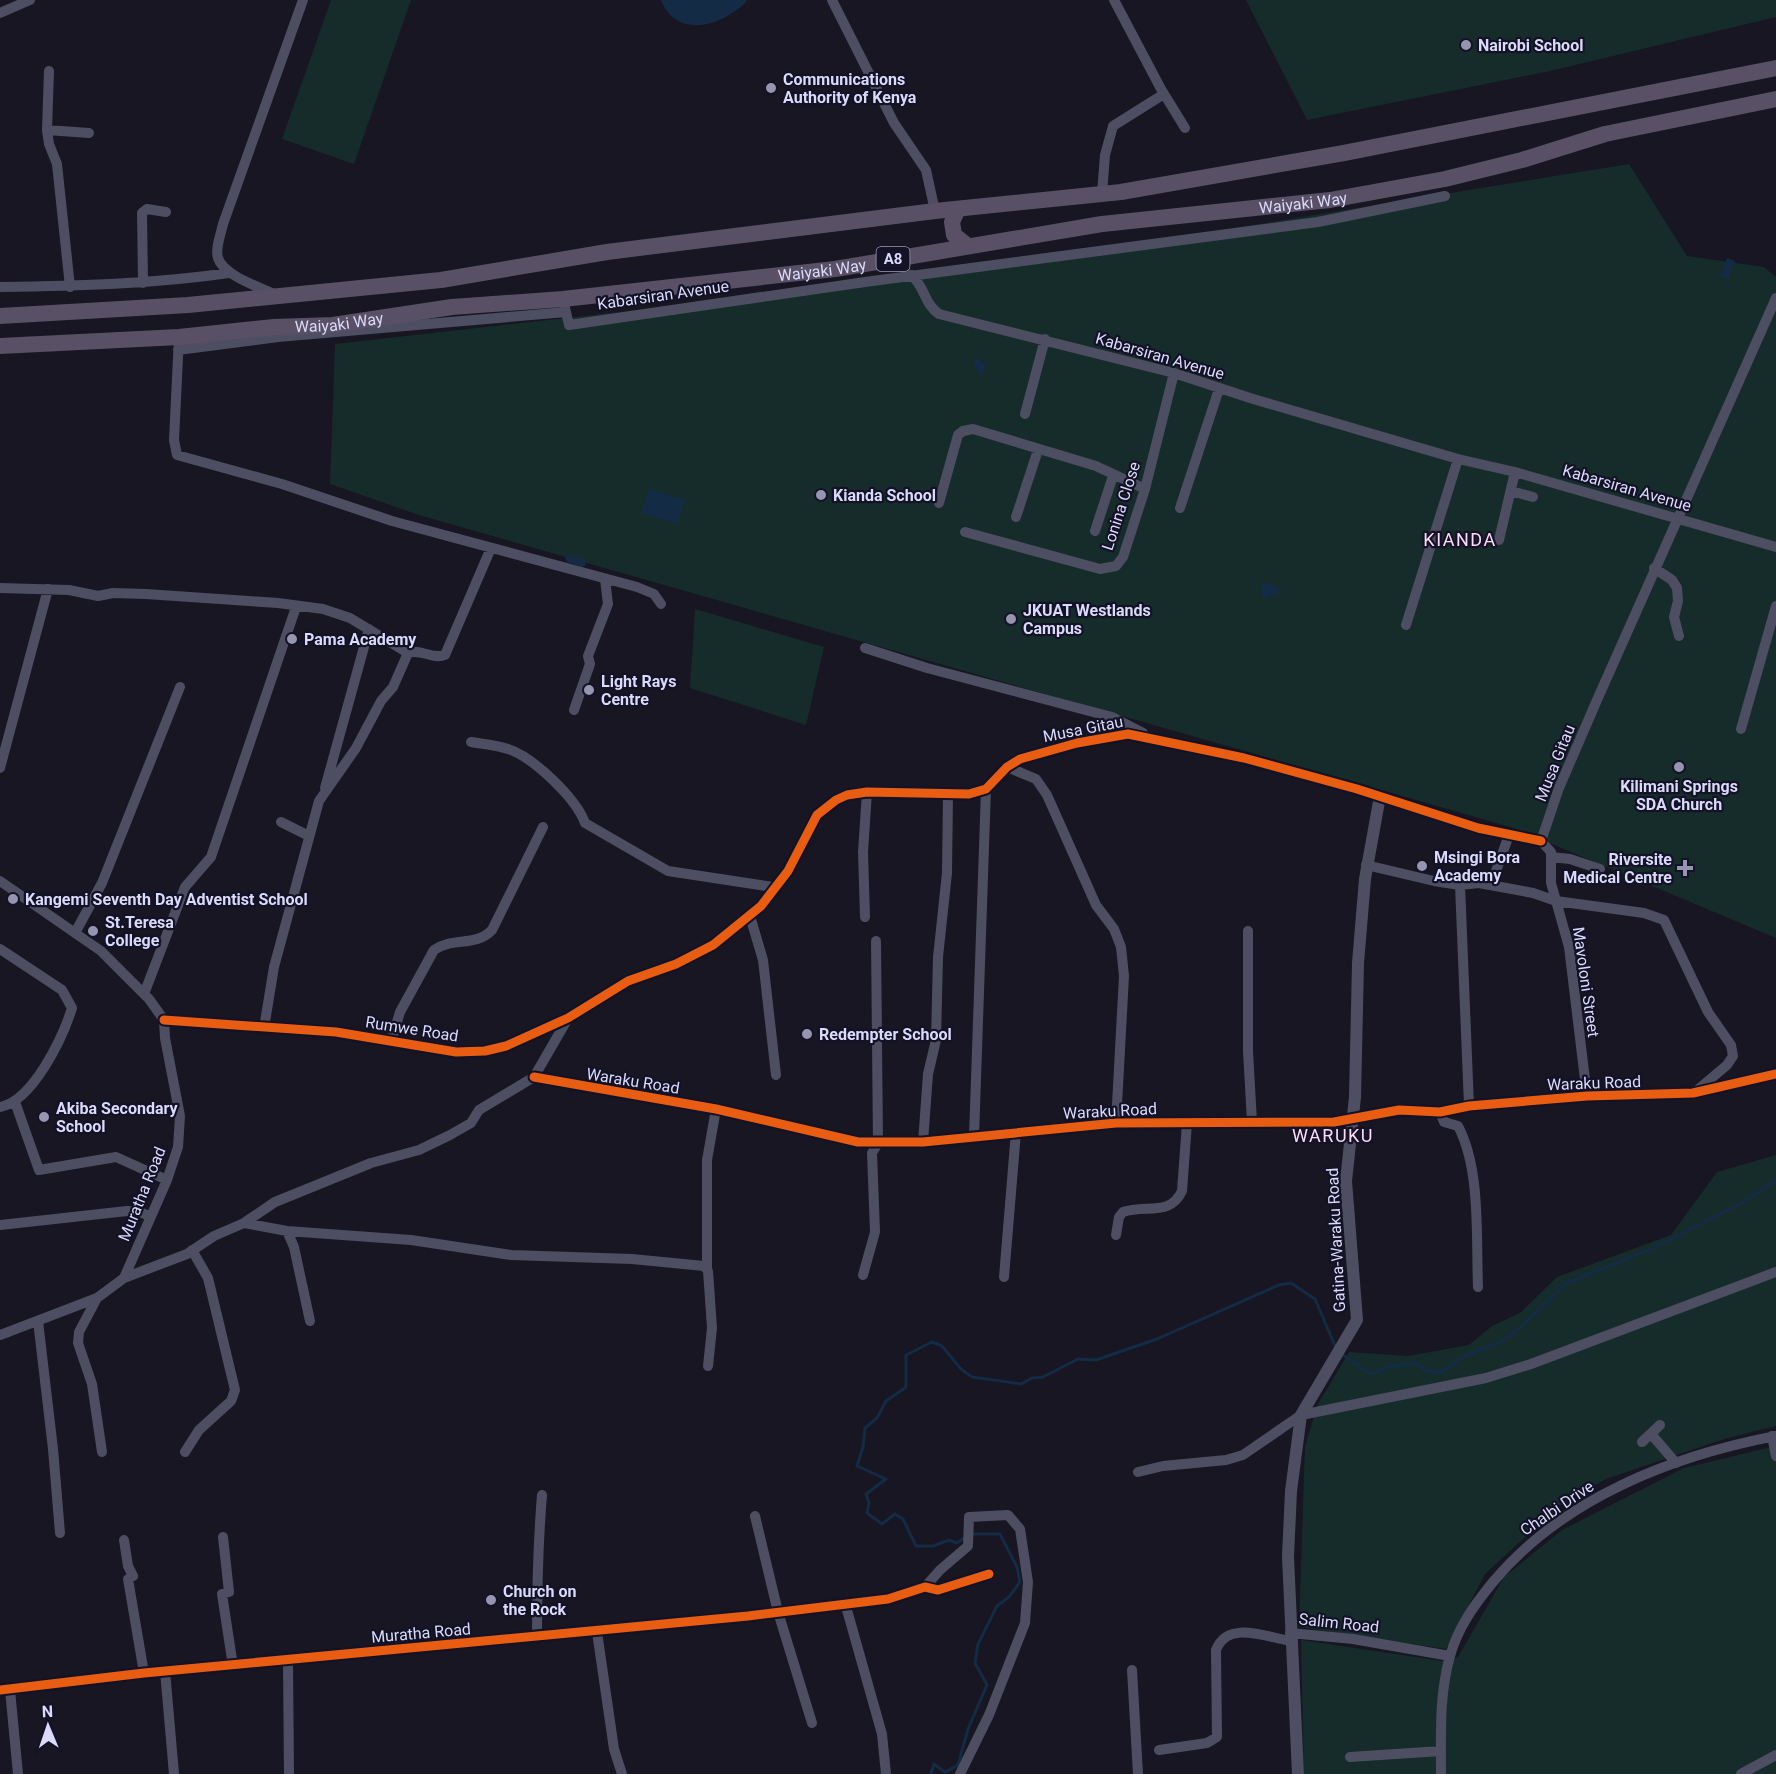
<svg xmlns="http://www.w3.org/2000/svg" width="1776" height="1774" font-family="Roboto,sans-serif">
	<rect width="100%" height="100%" fill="#171622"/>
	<!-- green -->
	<path fill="#162c2a" d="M 331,0 L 411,0 L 354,164 L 282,139 Z
		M 1246,0 L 1776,0 L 1776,17 L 1550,71 L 1307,120 Z
		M 1629,164 L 1687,256 L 1764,267 L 1776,277 L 1776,938 L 1514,828 L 419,515 L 330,484 L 335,344 L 940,276 Z
		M 695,609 L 824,647 L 806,725 L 690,688 Z
		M 1776,1155 L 1776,1426 L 1724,1439 L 1606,1479 L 1560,1505 L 1485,1574 L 1446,1649 L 1299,1627 L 1305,1446 L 1318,1404 L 1349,1352 L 1408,1356 L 1469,1345 L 1492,1326 L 1520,1313 L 1557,1277 L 1671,1235 L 1717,1172 Z
		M 1776,1446 L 1776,1774 L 1304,1774 L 1301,1640 L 1442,1661 L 1458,1657 L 1504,1577 L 1562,1530 L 1684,1468 Z"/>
	<!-- water -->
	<path fill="#142b45" d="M 661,0 L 747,0 C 743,7 735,11 729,15 C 705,30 673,31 661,0 Z
		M 1727,258 L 1735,261 L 1728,280 L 1720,277 Z
		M 979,359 L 985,364 L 984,373 L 981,375 L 973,364 L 974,360 Z
		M 649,489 L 685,500 L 677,524 L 641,513 Z
		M 569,555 L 585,560 L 586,565 L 582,567 L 567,562 L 565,556 Z
		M 1265,582 L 1279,588 L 1278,593 L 1268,597 L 1267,600 L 1262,595 L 1262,584 Z"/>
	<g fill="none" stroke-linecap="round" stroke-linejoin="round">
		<!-- stream -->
		<path stroke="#142b45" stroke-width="3" d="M 1340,1353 L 1371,1374 L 1391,1366 L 1416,1363 L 1424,1370 L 1440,1373 L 1463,1357 L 1502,1341 L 1519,1329 L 1567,1283 L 1651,1249 L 1740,1204 L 1776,1181
			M 964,1538 L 957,1543 L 949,1540 L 933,1546 L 916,1546 L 903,1519 L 895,1514 L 882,1524 L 867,1513 L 869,1503 L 866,1494 L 886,1479 L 857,1466 L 863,1447 L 865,1428 L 877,1418 L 886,1401 L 906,1387 L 906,1355 L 932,1342 L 942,1346 L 961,1369 L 972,1377 L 1021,1384 L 1032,1378 L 1043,1377 L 1078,1359 L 1096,1360 L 1157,1339 L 1279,1285 L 1291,1283 L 1315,1299 L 1336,1348
			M 931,1774 L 934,1764 L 945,1772 L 958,1765 L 968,1729 L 987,1685 L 975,1663 L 978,1644 L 997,1606 L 1009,1597 L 1020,1582 L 1017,1567 L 1000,1534 L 972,1534"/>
		<!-- minor -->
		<path stroke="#4d4e61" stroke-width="10" d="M 832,0 L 894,123 L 926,170 L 935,211
			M 1114,0 L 1161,89 L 1185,128
			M 0,13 L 30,0
			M 47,130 L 49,71
			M 1102,194 L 1105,155 L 1113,126 L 1164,94
			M 911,275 C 925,286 924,304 939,314 L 1174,373 L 1250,398 L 1458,459 L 1515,472 L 1776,547
			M 143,283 L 142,213 L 147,209 L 166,212
			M 0,287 C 77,286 153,284 229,273
			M 70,287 L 57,164 L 49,144 L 47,130 L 89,133
			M 274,294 C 259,287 223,275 218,258 C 215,248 221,234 223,224 L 303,0
			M 563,299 L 569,325 L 865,282 L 1318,222 L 1445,196
			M 179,337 L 174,440 L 177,455 L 282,484 L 392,521 L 637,587 L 654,594 L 661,604
			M 178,350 L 278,337 L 566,312
			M 1025,414 L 1045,339
			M 1511,491 L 1533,497
			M 939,503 L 958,435 L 963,431 L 973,429 L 1096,466 L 1145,489
			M 1180,508 L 1219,389
			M 1016,517 L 1038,450
			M 1095,531 L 1113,476
			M 965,532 L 1100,569 L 1116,566 L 1123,557 L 1145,489 L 1174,373
			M 1499,540 L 1515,472
			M 1654,568 L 1672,580 L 1677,588 L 1678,601 L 1674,617 L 1679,636
			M 0,588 L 69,590 L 98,596 L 113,593 L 146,594 L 278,603 L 323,609 L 350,618 L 408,653
			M 1406,625 L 1458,459
			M 865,648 L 927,668 L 1112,717 L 1143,733
			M 574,710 L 590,664 L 588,656 L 608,604 L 605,579
			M 1741,729 L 1776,606
			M 471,742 C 483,744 496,745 508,749 C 533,757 576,798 585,823 L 668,871 L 773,887
			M 1007,767 L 1036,779 L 1047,795 L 1096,905 L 1114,929 L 1121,947 L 1124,976 L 1116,1123
			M 0,768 L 48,589
			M 325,788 L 369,629
			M 281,822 L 309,836
			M 1541,841 L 1559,788 L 1597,700 L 1776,298
			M 1541,841 L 1551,852 L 1551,883 L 1569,947 L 1587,1096
			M 1551,857 L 1570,859 L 1600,869
			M 1366,865 L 1434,881 L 1460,885 L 1479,883 L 1533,893 L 1556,901 L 1644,913 L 1664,920 L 1708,1012 L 1731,1045 L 1733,1056 L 1727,1065 L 1695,1092
			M 0,881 L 101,951 L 149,999 L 164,1020 L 165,1038 L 180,1116 L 178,1147 L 167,1180 L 124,1278 L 97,1298 L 0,1335
			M 1460,885 L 1469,1106
			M 1491,885 L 1509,835
			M 750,916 L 763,960 L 776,1075
			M 865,917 L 863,852 L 867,792
			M 1248,931 L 1248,1051 L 1252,1122
			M 75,933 L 102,883 L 180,687
			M 0,949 L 62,990 L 72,1008 C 63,1037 33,1101 0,1107
			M 144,994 L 185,887 L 211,857 L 296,607
			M 164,1020 L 336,1032 L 456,1052 L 485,1051 L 506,1046 L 568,1018 L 628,981 L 676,964 L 713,945 L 761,906 L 788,871 L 817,815 L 836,800 L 847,795 L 867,792 L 969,794 L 986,789 L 1007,767 L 1020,759 L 1077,743 L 1128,734 L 1244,758 L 1357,789 L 1478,828 L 1541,841
			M 264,1028 L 274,967 L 319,801 L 356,748 L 381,701 L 393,687 L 408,653 C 420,648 433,660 445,655 L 491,548
			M 391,1042 L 400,1012 L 434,950 C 452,937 476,947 492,930 L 543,827
			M 534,1077 L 716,1109 L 858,1142 L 923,1142 L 1116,1123 L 1334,1122 L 1399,1110 L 1440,1112 L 1469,1106 L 1587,1096 L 1693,1093 L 1776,1074
			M 15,1102 L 39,1170 L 116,1157 L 167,1180
			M 1440,1112 L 1444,1122 L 1458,1126 C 1481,1169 1476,1238 1478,1287
			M 974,1137 L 986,789
			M 923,1142 L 928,1074 L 936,1040 L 938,957 L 947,873 L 948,794
			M 244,1223 L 287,1231 L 411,1240 L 511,1255 L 632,1259 L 704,1266 L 708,1271 L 712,1328 L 708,1366
			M 0,1225 L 127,1211 L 140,1212 L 149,1216
			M 287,1231 L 294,1247 L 310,1321
			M 1116,1235 L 1119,1217 L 1123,1212 C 1145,1204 1170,1217 1182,1191 L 1187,1123
			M 707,1267 L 707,1160 L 716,1109
			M 863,1275 L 875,1232 L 872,1153 L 878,1143 L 876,941
			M 1004,1277 L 1016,1132
			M 124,1278 L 187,1254 L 214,1236 L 244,1223 L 275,1202 L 371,1163 L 419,1150 L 450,1135 L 471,1123 L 479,1110 L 534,1077 L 567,1020
			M 97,1298 L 79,1332 L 78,1343 L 92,1384 L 102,1452
			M 38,1321 L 53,1449 L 60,1533
			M 1651,1434 L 1676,1463
			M 1772,1436 L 1776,1456
			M 1642,1442 L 1660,1425
			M 185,1452 L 199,1430 L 231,1401 L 235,1390 L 208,1278 L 192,1250
			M 1138,1472 L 1163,1466 L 1226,1460 L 1243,1455 L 1301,1415 L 1486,1378 L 1531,1364 L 1776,1272
			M 755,1516 L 778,1612 L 812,1723
			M 223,1537 L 229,1592 L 222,1594 L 233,1666
			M 124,1540 L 128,1566 L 133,1576 L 128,1579 L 144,1673
			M 925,1587 L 940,1570 L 968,1546 L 969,1517 L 1008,1515 L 1020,1529 L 1028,1582 L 1025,1623 L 989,1715 L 960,1774
			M 845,1603 L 882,1734 L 886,1774
			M 597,1632 L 614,1749 L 622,1774
			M 1290,1633 L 1353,1639 L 1450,1656
			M 537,1636 C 537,1589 538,1543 542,1495
			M 288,1661 L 289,1774
			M 1132,1670 L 1138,1774
			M 165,1671 L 174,1774
			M 0,1690 L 144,1673 L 748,1616 L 888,1599 L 925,1587 L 938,1590 L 989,1574
			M 10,1690 L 18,1774
			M 1159,1750 L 1207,1743 L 1217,1737 L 1216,1650 C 1228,1619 1268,1638 1291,1641
			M 1350,1757 L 1441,1751
			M 1441,1774 C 1441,1734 1439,1695 1450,1656 C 1458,1627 1475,1604 1493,1582 C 1563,1498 1672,1456 1776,1436
			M 1741,1774 L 1776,1755"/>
		<!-- tertiary -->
		<path stroke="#4d4e61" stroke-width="12" d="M 1298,1774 L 1288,1557 L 1291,1491 L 1301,1415 L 1357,1320 L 1346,1181 L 1355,1097 L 1358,963 L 1365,879 L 1380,796"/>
		<!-- trunk -->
		<g stroke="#595066" stroke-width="16">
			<path d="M 958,209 L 952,222 L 954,235 L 968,246"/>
			<path d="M 0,316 L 188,305 L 441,280 L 607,252 L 935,211 L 1121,192 L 1344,153 L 1776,68"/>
			<path id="s1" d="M 0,346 L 179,337 L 274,327 L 333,325 L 452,307 L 563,299 L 835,269 L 1102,224 L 1330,200 L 1445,179 L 1522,160 L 1605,134 L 1776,99"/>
		</g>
		<defs>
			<path id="cycleway" d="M 164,1020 L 336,1032 L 456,1052 L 485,1051 L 506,1046 L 568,1018 L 628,981 L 676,964 L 713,945 L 761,906 L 788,871 L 817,815 L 836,800 L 847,795 L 867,792 L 969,794 L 986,789 L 1007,767 L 1020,759 L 1077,743 L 1128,734 L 1244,758 L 1357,789 L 1478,828 L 1541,841
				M 534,1077 L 716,1109 L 858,1142 L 923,1142 L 1116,1123 L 1334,1122 L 1399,1110 L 1440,1112 L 1469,1106 L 1587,1096 L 1693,1093 L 1776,1074
				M 0,1690 L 144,1673 L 748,1616 L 888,1599 L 925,1587 L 938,1590 L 989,1574"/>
		</defs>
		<!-- cycleway casing -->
		<use href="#cycleway" stroke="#131226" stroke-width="13"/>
		<!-- cycleway -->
		<use href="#cycleway" stroke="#e95d12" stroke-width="9"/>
	</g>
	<!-- markers -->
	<g fill="#9695af" stroke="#131226" stroke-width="2">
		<circle cx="1466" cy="45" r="6"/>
		<circle cx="771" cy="88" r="6"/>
		<circle cx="821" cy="495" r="6"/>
		<circle cx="1011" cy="619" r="6"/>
		<circle cx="292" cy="639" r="6"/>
		<circle cx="589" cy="690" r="6"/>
		<circle cx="1679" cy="767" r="6"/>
		<circle cx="1422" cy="866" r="6"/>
		<path d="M1682 859h6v6h6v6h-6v6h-6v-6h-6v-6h6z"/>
		<circle cx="13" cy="899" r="6"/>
		<circle cx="93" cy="931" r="6"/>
		<circle cx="807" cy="1034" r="6"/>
		<circle cx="44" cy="1117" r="6"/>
		<circle cx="491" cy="1600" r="6"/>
	</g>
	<g text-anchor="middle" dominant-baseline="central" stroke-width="4.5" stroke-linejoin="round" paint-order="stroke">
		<!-- shield labels -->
		<rect fill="#131226" stroke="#9e9ebb" stroke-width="1.5" x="876.5" y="247" width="33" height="24" rx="4.5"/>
		<g font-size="15" font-weight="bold" fill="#dadafb">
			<text x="893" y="259">A8</text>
		</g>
		<!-- poi labels -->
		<g font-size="16" font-weight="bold" fill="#dadafb" stroke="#131226" text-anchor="start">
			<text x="1478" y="45">Nairobi School</text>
			<text x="783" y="79">Communications<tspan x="783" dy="18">Authority of Kenya</tspan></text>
			<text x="833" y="495">Kianda School</text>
			<text x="1023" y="610">JKUAT Westlands<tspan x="1023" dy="18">Campus</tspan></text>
			<text x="304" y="639">Pama Academy</text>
			<text x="601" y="681">Light Rays<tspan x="601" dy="18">Centre</tspan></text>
			<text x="1679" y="786" text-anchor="middle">Kilimani Springs<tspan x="1679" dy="18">SDA Church</tspan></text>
			<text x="1434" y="857">Msingi Bora<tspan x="1434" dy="18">Academy</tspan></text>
			<text x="1672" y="859" text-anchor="end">Riversite<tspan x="1672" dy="18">Medical Centre</tspan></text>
			<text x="25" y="899">Kangemi Seventh Day Adventist School</text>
			<text x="105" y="922">St.Teresa<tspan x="105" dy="18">College</tspan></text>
			<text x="819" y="1034">Redempter School</text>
			<text x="56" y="1108">Akiba Secondary<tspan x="56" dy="18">School</tspan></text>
			<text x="503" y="1591">Church on<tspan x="503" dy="18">the Rock</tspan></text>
		</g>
		<!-- street labels -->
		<g font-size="16" fill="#dadafb" stroke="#131226">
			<text stroke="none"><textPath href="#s1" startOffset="1312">Waiyaki Way</textPath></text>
			<text stroke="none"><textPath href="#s1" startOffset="826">Waiyaki Way</textPath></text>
			<text transform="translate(663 295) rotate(-8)">Kabarsiran Avenue</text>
			<text stroke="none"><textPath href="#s1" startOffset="340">Waiyaki Way</textPath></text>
			<text transform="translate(1160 356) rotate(16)">Kabarsiran Avenue</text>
			<text transform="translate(1627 488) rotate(16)">Kabarsiran Avenue</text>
			<text transform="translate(1121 506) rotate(-72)">Lonina Close</text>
			<text transform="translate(1083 729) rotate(-11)">Musa Gitau</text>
			<text transform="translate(1555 763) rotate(-68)">Musa Gitau</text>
			<text transform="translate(1586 982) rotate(82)">Mavoloni Street</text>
			<text transform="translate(412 1029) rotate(9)">Rumwe Road</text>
			<text transform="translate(633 1081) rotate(9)">Waraku Road</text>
			<text transform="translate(1594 1083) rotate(-2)">Waraku Road</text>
			<text transform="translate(1110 1111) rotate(-3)">Waraku Road</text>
			<text transform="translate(142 1194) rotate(-68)">Muratha Road</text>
			<text transform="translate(1336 1240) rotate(-93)">Gatina-Waraku Road</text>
			<text transform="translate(1557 1508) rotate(-34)">Chalbi Drive</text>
			<text transform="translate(1339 1623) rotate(6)">Salim Road</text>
			<text transform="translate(421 1633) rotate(-5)">Muratha Road</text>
		</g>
		<!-- neighbourhood labels -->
		<g font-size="18" letter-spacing="1.5" fill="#fbdcf4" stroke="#131226">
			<text x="1460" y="539">KIANDA</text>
			<text x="1333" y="1135">WARUKU</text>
		</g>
	</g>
	<!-- north arrow -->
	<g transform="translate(48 1726) rotate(358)" stroke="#131226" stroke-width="4.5" paint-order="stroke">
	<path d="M0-4.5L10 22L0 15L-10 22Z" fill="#dadafb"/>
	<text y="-9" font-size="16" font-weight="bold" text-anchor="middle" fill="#dadafb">N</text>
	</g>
</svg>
